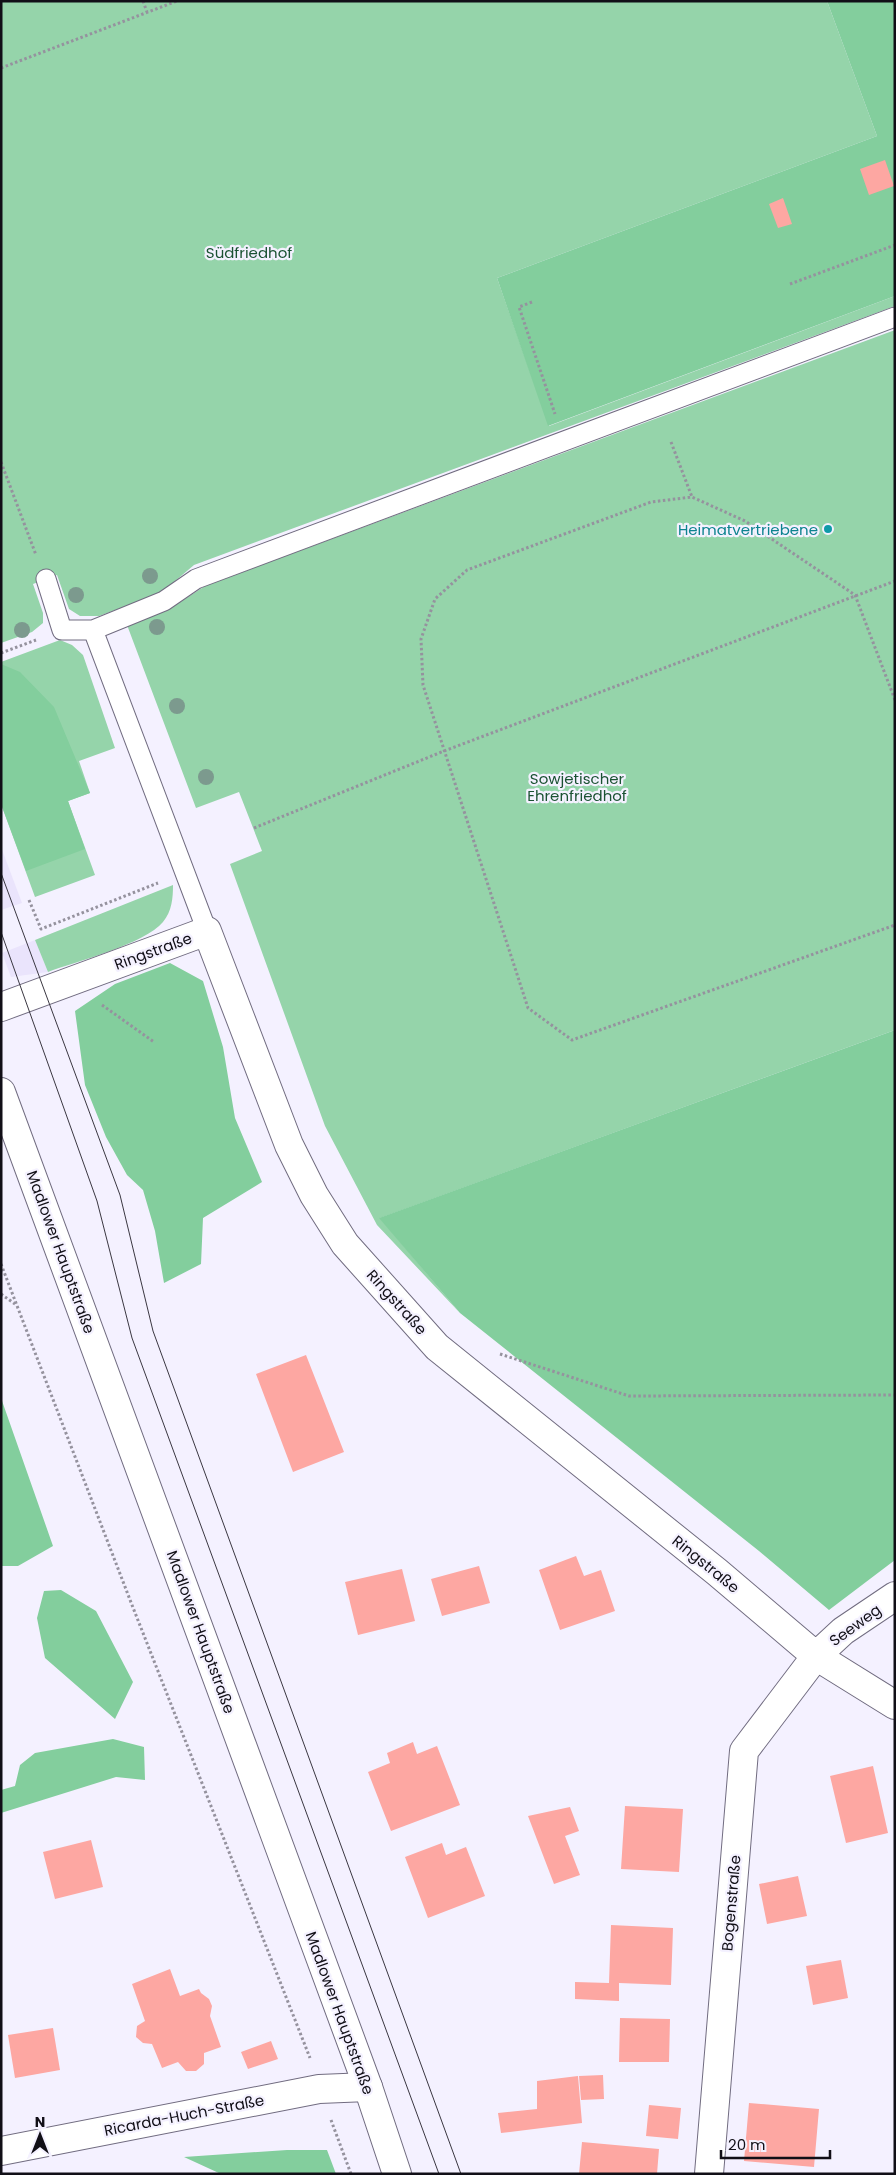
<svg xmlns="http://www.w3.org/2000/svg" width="896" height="2175" font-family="Poppins,sans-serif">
	<rect width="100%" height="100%" fill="#f4f1ff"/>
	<!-- built -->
	<path fill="#eae4fc" d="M 1,847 L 22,903 L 1,910 Z
		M 35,940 L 48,972 L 11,977 L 2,953 Z"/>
	<!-- green -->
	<path fill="#95d4aa" d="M 1,1 L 827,1 L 877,136 L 497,278 L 549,426 L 895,296 L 895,306 L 194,565 L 161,593 L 99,616 L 80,616 L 69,609 L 57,575 L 33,584 L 43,613 L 43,623 L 32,632 L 1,643 Z
		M 895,330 L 895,1030 L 380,1218 L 460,1313 L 377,1225 L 325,1126 L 230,864 L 262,851 L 239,792 L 196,808 L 127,625 L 168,610 L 205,586 Z
		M 60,640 L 72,645 L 83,655 L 115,748 L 79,761 L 90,793 L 68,801 L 95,875 L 35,897 L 1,804 L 1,662 Z
		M 173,885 C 173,898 172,911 163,922 C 145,944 77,961 48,972 L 35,940 Z"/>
	<!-- forest -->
	<path fill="#83ce9d" d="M 827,1 L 895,1 L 895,296 L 548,426 L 497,278 L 877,136 Z
		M 1,664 L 20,672 L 54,707 L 90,793 L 68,801 L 85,849 L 26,871 L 1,804 Z
		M 170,963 L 203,981 L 223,1047 L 235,1118 L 262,1182 L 203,1218 L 201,1264 L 164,1283 L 155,1231 L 143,1190 L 127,1175 L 106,1137 L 85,1085 L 75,1011 L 115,984 Z
		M 895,1030 L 895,1560 L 829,1610 L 759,1551 L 460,1313 L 379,1218 Z
		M 1,1398 L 53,1546 L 18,1566 L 1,1566 Z
		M 61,1590 L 96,1611 L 133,1682 L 115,1719 L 45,1658 L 37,1618 L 44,1591 Z
		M 113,1739 L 144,1747 L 145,1780 L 116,1777 L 1,1813 L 1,1790 L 15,1786 L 20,1765 L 35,1753 Z
		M 287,2150 L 327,2150 L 336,2174 L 221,2174 L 184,2157 Z"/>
	<!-- building -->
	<path fill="#fda7a2" d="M 885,160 L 894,186 L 869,195 L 860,169 Z
		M 783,198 L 792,224 L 778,228 L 769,204 Z
		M 306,1355 L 344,1452 L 293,1472 L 256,1374 Z
		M 576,1556 L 584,1576 L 601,1570 L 615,1611 L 560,1630 L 539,1570 Z
		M 479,1566 L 490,1603 L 442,1616 L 431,1579 Z
		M 402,1569 L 415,1621 L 358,1635 L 345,1582 Z
		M 413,1742 L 417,1754 L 437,1746 L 460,1805 L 391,1831 L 368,1772 L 390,1763 L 387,1753 Z
		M 873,1766 L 888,1833 L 846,1843 L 830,1776 Z
		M 625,1806 L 683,1809 L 679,1872 L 621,1869 Z
		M 570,1807 L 579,1831 L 565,1836 L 580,1875 L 554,1884 L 528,1816 Z
		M 91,1840 L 103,1887 L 55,1899 L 43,1852 Z
		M 442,1843 L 446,1855 L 466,1847 L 485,1896 L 428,1918 L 405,1857 Z
		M 798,1876 L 807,1916 L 767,1924 L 759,1884 Z
		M 611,1925 L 673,1928 L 671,1985 L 619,1983 L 619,2001 L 575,1999 L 575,1982 L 609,1983 Z
		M 841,1960 L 848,1998 L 813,2005 L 806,1966 Z
		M 170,1969 L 180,1996 L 199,1989 L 201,1993 L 209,1999 L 212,2006 L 210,2016 L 221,2047 L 204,2053 L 204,2064 L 196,2071 L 186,2071 L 178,2062 L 162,2068 L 152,2044 L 143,2043 L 136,2037 L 137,2026 L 145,2021 L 132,1984 Z
		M 620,2018 L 670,2019 L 669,2062 L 619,2062 Z
		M 53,2028 L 60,2070 L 15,2078 L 8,2035 Z
		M 271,2041 L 278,2059 L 248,2069 L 241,2052 Z
		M 603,2075 L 604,2099 L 581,2100 L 579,2076 Z
		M 578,2076 L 582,2123 L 501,2133 L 498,2113 L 537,2109 L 537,2081 Z
		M 749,2103 L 819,2109 L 814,2167 L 744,2161 Z
		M 649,2105 L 681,2108 L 678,2139 L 646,2136 Z
		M 582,2142 L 659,2149 L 657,2174 L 579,2174 Z"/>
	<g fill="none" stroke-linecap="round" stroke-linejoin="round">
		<defs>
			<path id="lane" d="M 46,579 L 62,630 L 93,630 L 207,931
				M 93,630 L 164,601 L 196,579 L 895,317"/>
			<path id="street" d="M 1,1007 L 207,931 L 289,1145 L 314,1195 L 345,1244 L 437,1347 L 717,1572 L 816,1656 L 895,1705
				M 1,2151 L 319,2089 L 368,2087
				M 709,2174 L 744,1751 L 816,1656 L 843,1631 L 895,1596"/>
			<path id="primary" d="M 1,1092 L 368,2087 L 397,2174"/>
		</defs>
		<!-- lane casing -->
		<use href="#lane" stroke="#716c80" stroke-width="21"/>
		<!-- street casing -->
		<use href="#street" stroke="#716c80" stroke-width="30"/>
		<!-- primary casing -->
		<use href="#primary" stroke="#716c80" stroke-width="30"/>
		<!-- path -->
		<path stroke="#95929e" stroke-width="3" stroke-dasharray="2.5 2.5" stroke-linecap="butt" d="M 143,1 L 147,12
			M 1,68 L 177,1
			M 790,284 L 895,245
			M 532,302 L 519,307 L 555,414
			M 671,442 L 692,497
			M 1,462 L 36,555
			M 1,653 L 36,640
			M 895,700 L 855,595 L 745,521 L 692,497 L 651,502 L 467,570 L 435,599 L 421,639 L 423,685 L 528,1008 L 572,1040 L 895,925
			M 254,828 L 444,751 L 895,581
			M 29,900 L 41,929 L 158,883
			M 102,1005 L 154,1042
			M 1,1264 L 132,1605 L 310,2058
			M 1,1294 L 15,1304
			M 500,1354 L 629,1396 L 895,1395
			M 331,2120 L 351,2174"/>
		<!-- lane -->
		<use href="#lane" stroke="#fff" stroke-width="19"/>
		<!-- street -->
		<use href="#street" stroke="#fff" stroke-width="28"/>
		<!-- primary -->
		<use href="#primary" stroke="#fff" stroke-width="28"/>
		<!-- tram -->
		<path stroke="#3a3741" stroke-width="1" d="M 1,873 L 120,1195 L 153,1331 L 461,2174
			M 1,932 L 97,1201 L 132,1338 L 439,2174"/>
	</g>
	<!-- trees -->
	<g fill="#7c9a8e">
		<circle cx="150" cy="576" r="8"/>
		<circle cx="76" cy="595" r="8"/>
		<circle cx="157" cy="627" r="8"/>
		<circle cx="22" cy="630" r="8"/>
		<circle cx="177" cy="706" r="8"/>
		<circle cx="206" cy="777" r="8"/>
	</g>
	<!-- markers -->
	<circle fill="#0f9aa8" stroke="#f4f1ff" stroke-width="2" cx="828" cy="529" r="5"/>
	<g text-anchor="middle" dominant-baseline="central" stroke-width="4.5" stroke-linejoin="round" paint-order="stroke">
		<!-- park labels -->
		<g font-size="15" fill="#1a5232" stroke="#f4f1ff">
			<text x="249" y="252">Südfriedhof</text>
			<text x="577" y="778">Sowjetischer<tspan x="577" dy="17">Ehrenfriedhof</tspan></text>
		</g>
		<!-- culture labels -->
		<g font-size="15" fill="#0d838f" stroke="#f4f1ff" text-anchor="end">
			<text x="818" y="529">Heimatvertriebene</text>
		</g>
		<!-- street labels -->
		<g font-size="15" fill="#110f17" stroke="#f4f1ff">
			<text transform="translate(153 951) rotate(-20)">Ringstraße</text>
			<text transform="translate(61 1252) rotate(70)">Madlower Hauptstraße</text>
			<text transform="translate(397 1302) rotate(48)">Ringstraße</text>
			<text transform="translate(706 1564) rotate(39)">Ringstraße</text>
			<text transform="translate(855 1625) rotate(-36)">Seeweg</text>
			<text transform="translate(201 1632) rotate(70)">Madlower Hauptstraße</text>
			<text transform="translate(731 1903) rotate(-85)">Bogenstraße</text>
			<text transform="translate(340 2013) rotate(70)">Madlower Hauptstraße</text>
			<text transform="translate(184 2115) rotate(-11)">Ricarda-Huch-Straße</text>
		</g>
	</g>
	<!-- border -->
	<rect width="896" height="2175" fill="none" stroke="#110f17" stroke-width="5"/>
	<!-- north arrow -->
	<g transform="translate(40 2135)" stroke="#f4f1ff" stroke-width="4" paint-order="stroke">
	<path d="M0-4L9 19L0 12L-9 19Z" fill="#110f17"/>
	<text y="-8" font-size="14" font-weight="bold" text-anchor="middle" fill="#110f17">N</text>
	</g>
	<!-- scale -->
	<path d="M721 2150v8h109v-8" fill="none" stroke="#110f17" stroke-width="2.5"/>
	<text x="728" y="2150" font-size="15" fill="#110f17" stroke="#f4f1ff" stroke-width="4" paint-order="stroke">20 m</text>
</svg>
